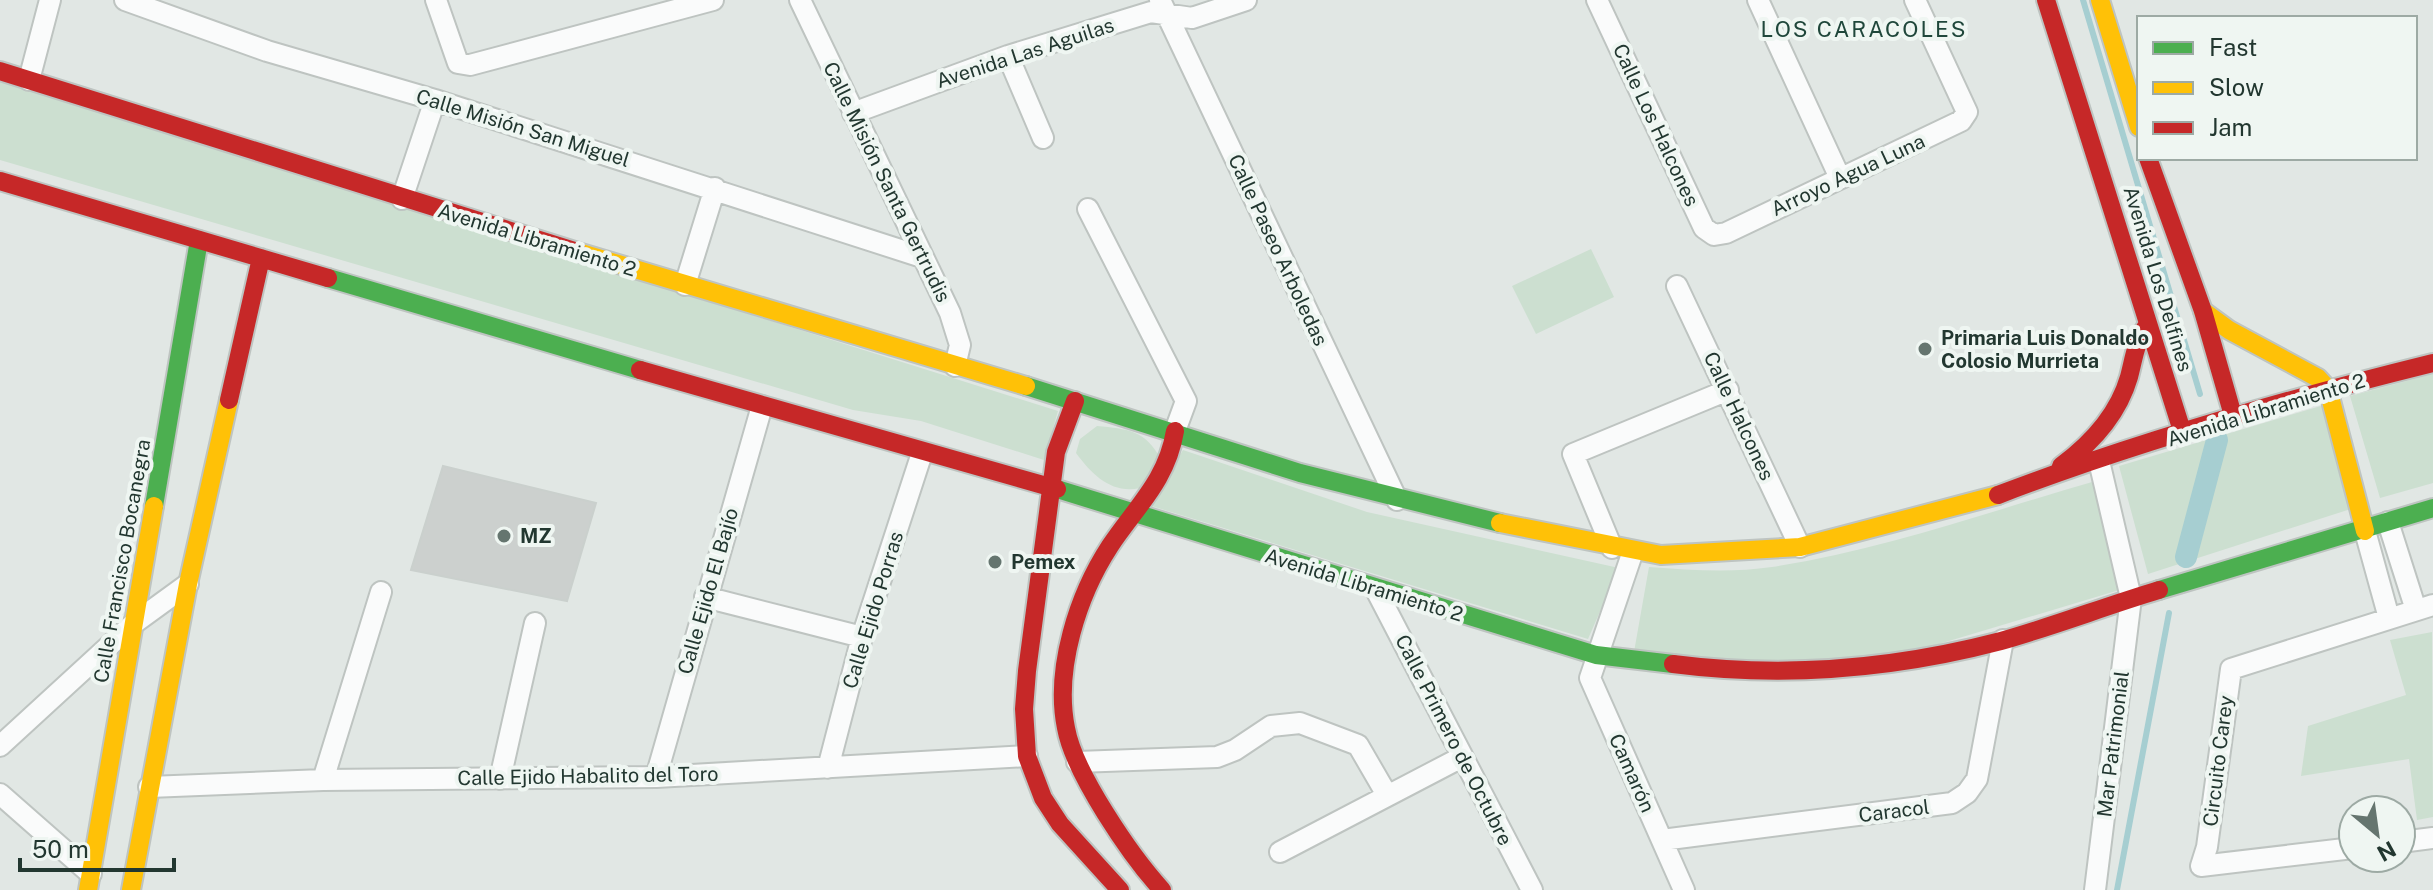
<svg xmlns="http://www.w3.org/2000/svg" width="2433" height="890" font-family="'Public Sans',sans-serif">
	<rect width="100%" height="100%" fill="#e1e7e4"/>
	<!-- green -->
	<path fill="#ccdfd0" d="M 0,79 L 1058,411 L 1044,460 L 921,421 L 853,410 L 0,160 Z
		M 1591,249 L 1614,297 L 1536,334 L 1512,286 Z
		M 2433,374 L 2433,483 L 2380,498 L 2350,396 Z
		M 2324,405 L 2357,507 L 2148,574 L 2119,466 Z
		M 1097,426 C 1128,429 1145,430 1161,459 L 1150,485 C 1117,498 1095,479 1076,453 L 1080,439 Z
		M 1183,450 L 1367,512 L 1619,568 L 1588,639 L 1148,505 Z
		M 2099,480 L 2126,588 L 1919,650 L 1794,665 L 1634,652 L 1649,567 C 1690,570 1731,573 1772,567 C 1883,550 1991,511 2099,480 Z
		M 2432,632 L 2433,817 L 2417,820 L 2409,759 L 2301,776 L 2308,726 L 2406,695 L 2390,640 Z"/>
	<g fill="none" stroke-linecap="round" stroke-linejoin="round">
		<!-- stream -->
		<path stroke="#a6ced1" stroke-width="6" d="M 2083,0 L 2200,394
			M 2117,890 L 2169,613"/>
		<!-- canal -->
		<path stroke="#a6ced1" stroke-width="22" d="M 2186,557 L 2217,440"/>
	</g>
	<!-- building -->
	<path fill="#ccd0ce" stroke="#cad0cd" stroke-width="2" d="M 443,466 L 596,503 L 567,601 L 411,570 Z"/>
	<g fill="none" stroke-linecap="round" stroke-linejoin="round">
		<defs>
			<path id="street" d="M 125,0 L 267,51 L 435,100 L 922,257
				M 436,0 L 458,63 L 470,65 L 713,0
				M 800,0 L 950,313 L 960,345 L 955,366
				M 1160,0 L 1397,500
				M 1597,0 L 1704,228 L 1714,235 L 1726,233 L 1961,121 L 1967,112 L 1915,0
				M 1758,0 L 1840,178
				M 1008,56 L 1043,138
				M 29,80 L 50,0
				M 853,113 L 1008,56 L 1151,12 L 1192,18 L 1246,0
				M 402,199 L 435,100
				M 1088,209 L 1186,401 L 1175,431
				M 685,285 L 715,188
				M 1677,286 L 1800,547
				M 2388,522 L 2416,610
				M 2365,531 L 2389,618
				M 1612,548 L 1573,454 L 1728,390
				M 1633,551 L 1590,678 L 1684,890
				M 1376,590 L 1532,890
				M 705,597 L 862,637
				M 0,746 L 133,624 L 188,584
				M 1077,762 L 1217,757 L 1235,750 L 1271,726 L 1300,723 L 1358,745 L 1387,795
				M 828,768 L 862,637 L 922,453
				M 656,777 L 762,406
				M 500,779 L 535,623
				M 323,780 L 381,592
				M 149,787 L 323,780 L 656,777 L 1027,756
				M 0,794 L 91,874
				M 1662,840 L 1952,803 L 1967,793 L 1977,779 L 2003,640
				M 2401,842 L 2433,838
				M 2353,848 L 2201,866 L 2207,847 L 2231,669 L 2433,605
				M 1280,852 L 1462,757
				M 2095,890 L 2131,598 L 2099,461"/>
			<path id="fast" d="M 328,278 L 640,370
				M 1026,386 L 1300,473 L 1500,523
				M 1057,489 L 1596,655 L 1673,664
				M 154,506 L 199,240
				M 2159,590 L 2433,508"/>
			<path id="slow" d="M 2100,0 L 2139,127
				M 578,252 L 1026,386
				M 2203,311 L 2229,330 L 2318,378 L 2328,389 L 2365,531
				M 1500,523 L 1661,555 L 1800,547 L 1998,495
				M 88,890 L 154,506
				M 131,890 L 188,584 L 229,400"/>
			<path id="jam" d="M 2046,0 L 2183,434
				M 0,71 L 578,252
				M 2148,158 L 2203,311 L 2234,419
				M 0,181 L 328,278
				M 640,370 L 1057,489
				M 229,400 L 261,258
				M 1075,401 L 1056,452 L 1027,671 L 1024,709 L 1027,756 L 1043,798 L 1060,824 L 1120,890
				M 2061,466 C 2092,443 2118,415 2129,377 C 2134,358 2136,340 2148,324
				M 1998,495 C 2139,441 2287,399 2433,363
				M 1673,664 C 1782,678 1894,669 2001,641 C 2054,626 2106,606 2159,590
				M 1162,890 C 1131,856 1074,773 1066,728 C 1054,669 1078,595 1110,546 C 1136,507 1167,480 1175,431"/>
		</defs>
		<!-- street casing -->
		<use href="#street" stroke="#bec4c1" stroke-width="24"/>
		<!-- fast casing -->
		<use href="#fast" stroke="#bec4c1" stroke-width="22"/>
		<!-- slow casing -->
		<use href="#slow" stroke="#bec4c1" stroke-width="22"/>
		<!-- jam casing -->
		<use href="#jam" stroke="#bec4c1" stroke-width="22"/>
		<!-- street -->
		<use href="#street" stroke="#fafbfb" stroke-width="20"/>
		<!-- fast -->
		<use href="#fast" stroke="#4caf50" stroke-width="18"/>
		<!-- slow -->
		<use href="#slow" stroke="#ffc107" stroke-width="18"/>
		<!-- jam -->
		<use href="#jam" stroke="#c62828" stroke-width="18"/>
	</g>
	<!-- markers -->
	<g fill="#65756f" stroke="#eff6f2" stroke-width="3">
		<circle cx="1925" cy="349" r="8"/>
		<circle cx="504" cy="536" r="8"/>
		<circle cx="995" cy="562" r="8"/>
	</g>
	<g text-anchor="middle" dominant-baseline="central" stroke-width="8" stroke-linejoin="round" paint-order="stroke">
		<!-- street labels -->
		<g font-size="20" fill="#223730" stroke="#eff6f2">
			<text transform="translate(1025 53) rotate(-18)">Avenida Las Aguilas</text>
			<text transform="translate(1656 125) rotate(65)">Calle Los Halcones</text>
			<text transform="translate(523 128) rotate(17)">Calle Misión San Miguel</text>
			<text transform="translate(1848 175) rotate(-25)">Arroyo Agua Luna</text>
			<text transform="translate(887 182) rotate(64)">Calle Misión Santa Gertrudis</text>
			<text transform="translate(537 240) rotate(17)">Avenida Libramiento 2</text>
			<text transform="translate(1278 250) rotate(65)">Calle Paseo Arboledas</text>
			<text transform="translate(2158 279) rotate(73)">Avenida Los Delfines</text>
			<text transform="translate(2266 410) rotate(-17)">Avenida Libramiento 2</text>
			<text transform="translate(1739 416) rotate(65)">Calle Halcones</text>
			<text transform="translate(122 561) rotate(-80)">Calle Francisco Bocanegra</text>
			<text transform="translate(1364 585) rotate(17)">Avenida Libramiento 2</text>
			<text transform="translate(708 591) rotate(-74)">Calle Ejido El Bajío</text>
			<text transform="translate(873 610) rotate(-73)">Calle Ejido Porras</text>
			<text transform="translate(1454 740) rotate(63)">Calle Primero de Octubre</text>
			<text transform="translate(2113 744) rotate(-83)">Mar Patrimonial</text>
			<text transform="translate(2218 761) rotate(-83)">Circuito Carey</text>
			<text transform="translate(1632 773) rotate(66)">Camarón</text>
			<text transform="translate(588 776) rotate(-1)">Calle Ejido Habalito del Toro</text>
			<text transform="translate(1894 811) rotate(-7)">Caracol</text>
		</g>
		<!-- poi labels -->
		<g font-size="20" font-weight="bold" fill="#223730" stroke="#eff6f2" text-anchor="start">
			<text x="1941" y="338">Primaria Luis Donaldo<tspan x="1941" dy="23">Colosio Murrieta</tspan></text>
			<text x="520" y="536">MZ</text>
			<text x="1011" y="562">Pemex</text>
		</g>
		<!-- neighbourhood labels -->
		<g font-size="22" letter-spacing="2" fill="#20473b" stroke="#eff6f2">
			<text x="1864" y="29">LOS CARACOLES</text>
		</g>
	</g>
	<!-- legend -->
	<rect x="2137" y="16" width="280" height="144" fill="#eff6f2" stroke="#9daaa4" stroke-width="2"/>
	<rect x="2153" y="42" width="40" height="12" fill="#4caf50" stroke="#9daaa4" stroke-width="2"/>
	<text x="2209" y="56" font-size="24" fill="#223730">Fast</text>
	<rect x="2153" y="82" width="40" height="12" fill="#ffc107" stroke="#9daaa4" stroke-width="2"/>
	<text x="2209" y="96" font-size="24" fill="#223730">Slow</text>
	<rect x="2153" y="122" width="40" height="12" fill="#c62828" stroke="#9daaa4" stroke-width="2"/>
	<text x="2209" y="136" font-size="24" fill="#223730">Jam</text>
	<!-- north arrow -->
	<g transform="translate(2377 834) rotate(151)"><circle r="38" fill="#eff6f2" stroke="#9daaa4" stroke-width="2"/>
	<path d="M0-6L14 30L0 20L-14 30Z" fill="#65756f"/>
	<text y="-12" font-size="22" font-weight="bold" text-anchor="middle" fill="#223730">N</text>
	</g>
	<!-- scale -->
	<path d="M20 858v12h154v-12" fill="none" stroke="#223730" stroke-width="4"/>
	<text x="32" y="858" font-size="24" fill="#223730" stroke="#eff6f2" stroke-width="6" paint-order="stroke">50 m</text>
</svg>
